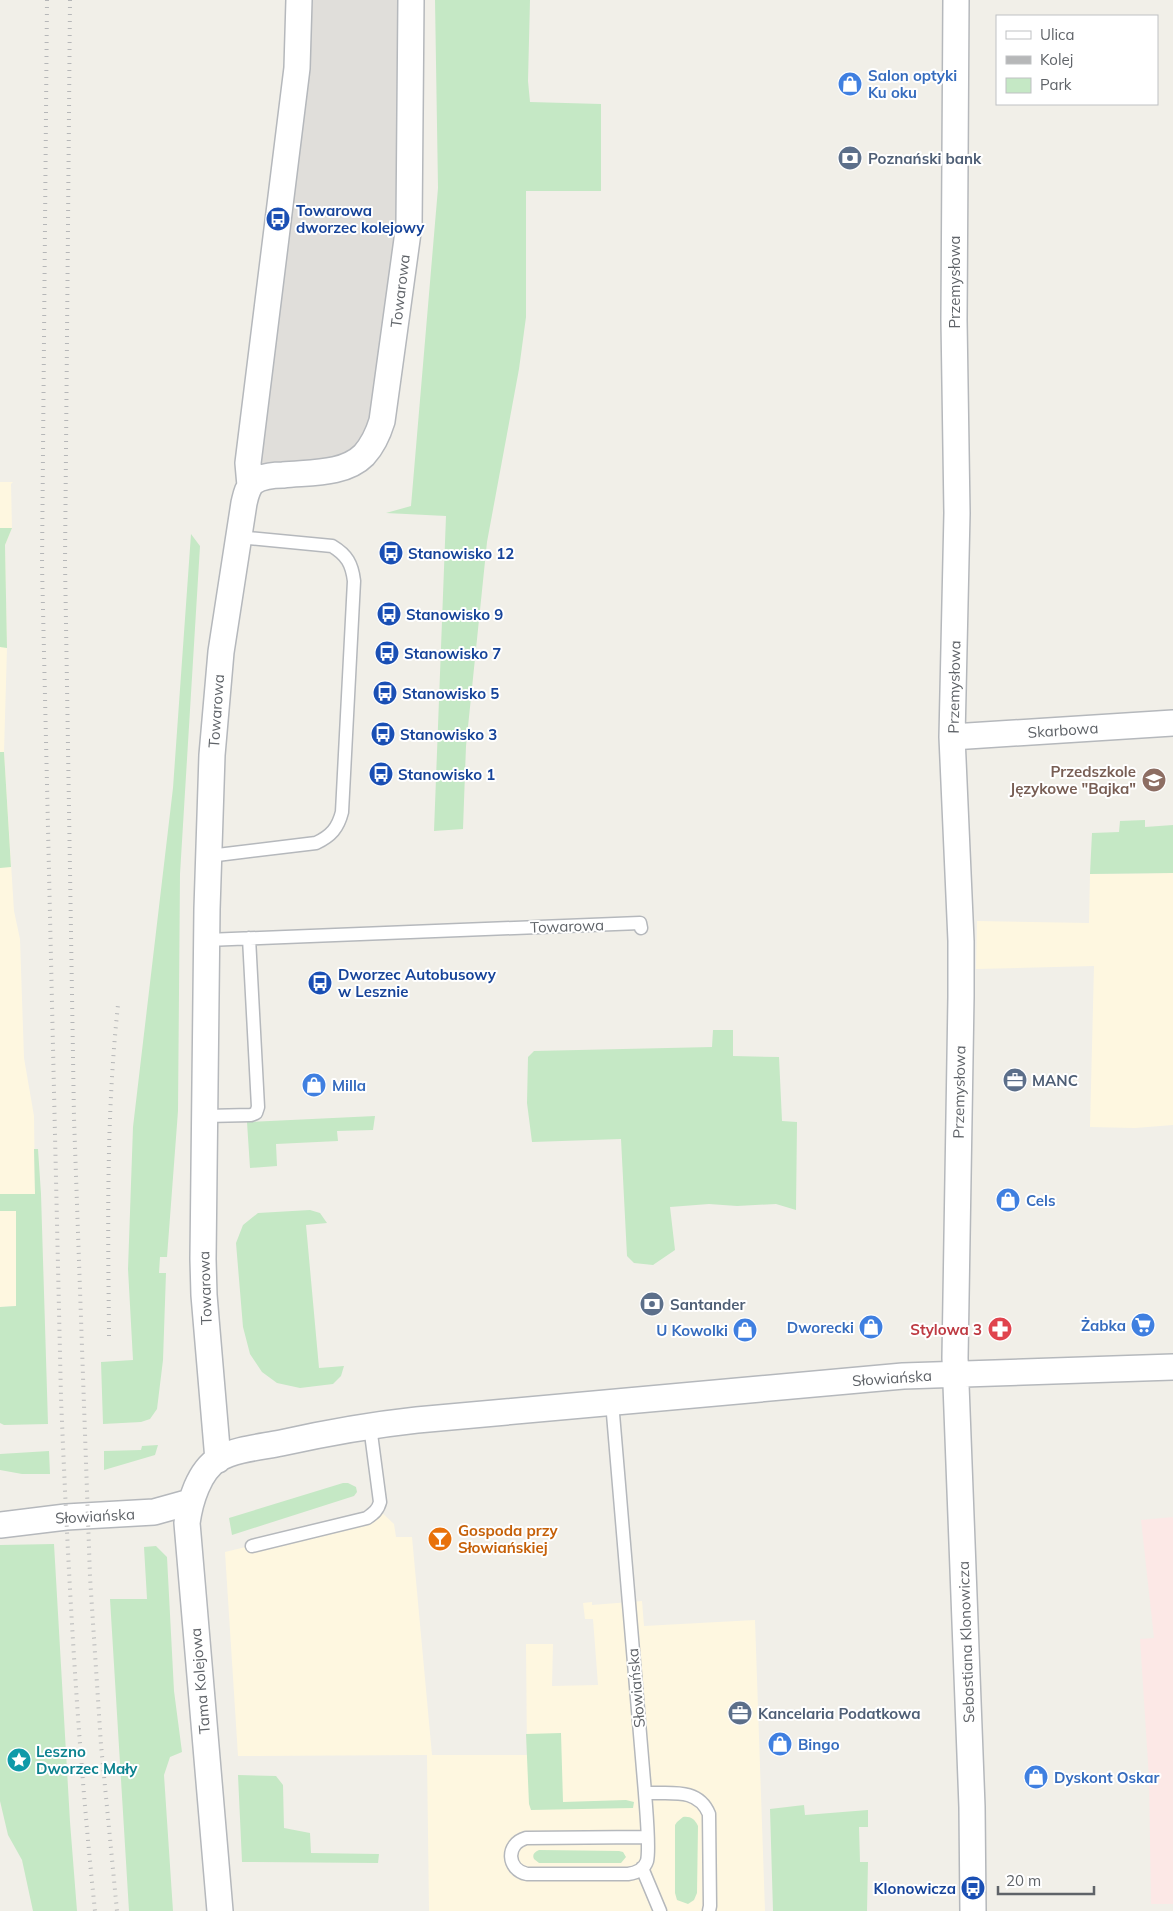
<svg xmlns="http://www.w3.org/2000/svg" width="1173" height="1911" font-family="Mulish,sans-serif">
	<rect width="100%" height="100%" fill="#f1efe8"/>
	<!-- commercial -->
	<path fill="#fef7e0" d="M 0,482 L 13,482 L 11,484 L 12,528 L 5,545 L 7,648 L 4,752 L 14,911 L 20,939 L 24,1058 L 34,1116 L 35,1194 L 0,1194 Z
		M 1173,873 L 1173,1125 L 1135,1128 L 1090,1127 L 1094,966 L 976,969 L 977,921 L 1089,923 L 1090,874 Z
		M 0,1211 L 16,1211 L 16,1306 L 0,1307 Z
		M 378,1509 L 394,1524 L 396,1537 L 412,1537 L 432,1755 L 527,1755 L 526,1644 L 553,1644 L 552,1686 L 598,1685 L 593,1619 L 585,1619 L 583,1603 L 592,1602 L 592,1605 L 642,1601 L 644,1626 L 755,1620 L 765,1911 L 429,1911 L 427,1755 L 238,1756 L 225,1552 L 367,1518 Z"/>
	<!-- industrial -->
	<path fill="#e0deda" d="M 299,0 L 411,0 L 409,225 L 363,456 L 249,477 Z"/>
	<!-- medical -->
	<path fill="#fce8e6" d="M 1173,1517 L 1173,1904 L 1151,1904 L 1149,1778 L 1140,1639 L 1154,1638 L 1141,1520 Z"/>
	<!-- green -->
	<path fill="#c5e8c5" d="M 435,0 L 530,0 L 528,81 L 530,102 L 601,104 L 601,191 L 526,191 L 526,317 L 519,369 L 487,542 L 466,746 L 463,829 L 434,831 L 446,516 L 386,513 L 411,506 L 438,188 Z
		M 0,528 L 12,528 L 5,545 L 7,648 L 0,647 Z
		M 191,534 L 200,546 L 180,874 L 178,1111 L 167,1257 L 160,1257 L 159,1273 L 166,1273 L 163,1360 L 157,1409 L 150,1419 L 141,1422 L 103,1424 L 101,1362 L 133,1360 L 128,1269 L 133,1127 L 173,788 Z
		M 0,752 L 4,752 L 11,867 L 0,868 Z
		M 1145,820 L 1145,827 L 1173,825 L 1173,873 L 1090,874 L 1092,833 L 1119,832 L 1120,821 Z
		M 713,1030 L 733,1030 L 733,1056 L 779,1057 L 782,1121 L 797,1122 L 796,1210 L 776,1204 L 737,1206 L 709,1204 L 670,1207 L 675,1250 L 653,1265 L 634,1263 L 627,1256 L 621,1139 L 532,1142 L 527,1103 L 528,1057 L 534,1051 L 712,1047 Z
		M 375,1116 L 373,1130 L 337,1131 L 338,1141 L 276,1144 L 277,1166 L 250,1168 L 247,1122 Z
		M 34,1149 L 38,1149 L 41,1194 L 48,1424 L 4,1425 L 0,1423 L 0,1307 L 16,1306 L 16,1211 L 0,1211 L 0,1194 L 35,1194 Z
		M 310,1210 L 320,1213 L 327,1223 L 306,1225 L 319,1368 L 344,1366 L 341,1376 L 333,1384 L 300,1388 L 277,1383 L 262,1372 L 250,1354 L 243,1327 L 236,1243 L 243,1225 L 258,1213 Z
		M 158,1445 L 155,1455 L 104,1470 L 104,1451 L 141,1450 L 142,1446 Z
		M 49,1451 L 50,1474 L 22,1474 L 0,1470 L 0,1454 Z
		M 343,1483 L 348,1483 L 356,1487 L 357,1492 L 354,1496 L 232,1535 L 229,1518 Z
		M 54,1544 L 70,1822 L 77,1911 L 33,1911 L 22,1860 L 8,1835 L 0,1801 L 0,1545 Z
		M 156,1546 L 167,1557 L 174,1691 L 182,1752 L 170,1757 L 164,1775 L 173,1911 L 129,1911 L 110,1599 L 147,1599 L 144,1547 Z
		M 561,1733 L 563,1802 L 626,1800 L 634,1802 L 633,1808 L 531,1810 L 529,1804 L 526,1734 Z
		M 238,1775 L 276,1776 L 283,1785 L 284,1828 L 310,1833 L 311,1853 L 379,1854 L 378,1863 L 242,1862 Z
		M 804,1805 L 805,1815 L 868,1810 L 868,1827 L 859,1827 L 860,1862 L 868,1862 L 867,1911 L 773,1911 L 770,1809 Z
		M 683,1817 C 690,1816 695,1819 698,1826 L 697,1893 L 694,1900 L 688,1904 L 677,1900 L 675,1893 L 675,1825 L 677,1822 Z
		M 539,1850 L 619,1851 L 623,1852 L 626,1857 L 621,1863 L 539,1863 L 534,1859 C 532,1855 534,1852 539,1850 Z"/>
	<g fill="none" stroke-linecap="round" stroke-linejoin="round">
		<defs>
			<path id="lane" d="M 209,856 L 316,843 C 331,836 338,828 342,812 L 354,581 C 352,564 347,555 332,546 L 238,537
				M 207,940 L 640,923 L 641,928
				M 206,1116 L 251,1115 L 256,1113 L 258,1107 L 249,938
				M 612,1402 L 645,1793 C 646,1808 650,1849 647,1861 C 644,1870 636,1873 628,1874 L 527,1874 C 507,1870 505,1844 526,1838 L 647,1837
				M 252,1546 L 367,1518 C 374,1513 378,1510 380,1502 L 370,1426
				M 645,1793 C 670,1794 698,1787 709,1814 L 710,1906 L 709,1911
				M 642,1868 L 660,1911"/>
			<path id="street" d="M 956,0 L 954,320 L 957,513 L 952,737 L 961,941 L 961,997 L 955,1358 L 972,1807 L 973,1911
				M 250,486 L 248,463 L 297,68 L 299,0
				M 952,737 L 1173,723
				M 218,1460 L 204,1295 L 203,1259 L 207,909 L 212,755 L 221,652 L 244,503 C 246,495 247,488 253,482 C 262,476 272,475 283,475 C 309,472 344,475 364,455 C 373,445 378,434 382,421 L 409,225 L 411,0
				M 0,1525 L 66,1517 L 154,1512 L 190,1502
				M 220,1911 L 187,1523 C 190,1501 199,1471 218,1459 C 236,1449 261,1447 281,1443 C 326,1433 371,1425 417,1420 L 903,1376 L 1173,1367"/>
		</defs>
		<!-- lane casing -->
		<use href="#lane" stroke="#b5b8bc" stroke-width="15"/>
		<!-- street casing -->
		<use href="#street" stroke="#b5b8bc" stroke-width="28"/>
		<!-- lane -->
		<use href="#lane" stroke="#fff" stroke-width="12"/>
		<!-- street -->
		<use href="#street" stroke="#fff" stroke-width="25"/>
		<!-- rail -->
		<path stroke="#b6b7b8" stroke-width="4" stroke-dasharray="1 6" stroke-linecap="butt" d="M 47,0 L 42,565 L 61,1398 C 68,1569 77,1741 95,1911
			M 70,0 L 65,562 L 74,1118 L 90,1577 L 101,1745 L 117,1911
			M 109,1336 C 108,1225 106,1116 118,1005"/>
	</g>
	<!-- icons -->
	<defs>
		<symbol id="shop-disc" viewBox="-11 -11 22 22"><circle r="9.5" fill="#3f7fe0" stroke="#fff"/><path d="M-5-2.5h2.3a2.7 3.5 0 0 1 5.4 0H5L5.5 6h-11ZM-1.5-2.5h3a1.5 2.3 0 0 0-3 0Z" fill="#fff"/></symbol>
		<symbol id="bank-disc" viewBox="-11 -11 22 22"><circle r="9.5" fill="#5c6f8a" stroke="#fff"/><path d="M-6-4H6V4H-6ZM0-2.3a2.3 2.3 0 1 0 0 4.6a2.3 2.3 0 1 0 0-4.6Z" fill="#fff"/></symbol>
		<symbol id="bus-disc" viewBox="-11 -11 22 22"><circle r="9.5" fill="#1a4fb4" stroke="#fff"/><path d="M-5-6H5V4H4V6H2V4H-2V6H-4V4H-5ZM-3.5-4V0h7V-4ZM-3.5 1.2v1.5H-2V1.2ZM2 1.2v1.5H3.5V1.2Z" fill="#fff"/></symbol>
		<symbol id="school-disc" viewBox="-11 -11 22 22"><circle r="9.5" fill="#8d6e63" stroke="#fff"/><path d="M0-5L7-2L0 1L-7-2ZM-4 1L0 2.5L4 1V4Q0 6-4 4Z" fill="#fff"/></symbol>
		<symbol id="office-disc" viewBox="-11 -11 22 22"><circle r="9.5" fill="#5c6f8a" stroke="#fff"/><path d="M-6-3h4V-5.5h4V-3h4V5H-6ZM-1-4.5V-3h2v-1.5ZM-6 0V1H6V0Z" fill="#fff"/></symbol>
		<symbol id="supermarket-disc" viewBox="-11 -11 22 22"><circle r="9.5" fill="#3f7fe0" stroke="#fff"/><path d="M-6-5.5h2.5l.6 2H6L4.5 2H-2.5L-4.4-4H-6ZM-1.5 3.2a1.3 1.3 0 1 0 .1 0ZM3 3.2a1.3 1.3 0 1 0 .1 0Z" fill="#fff"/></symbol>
		<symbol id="pharmacy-disc" viewBox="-11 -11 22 22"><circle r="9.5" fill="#e0444e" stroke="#fff"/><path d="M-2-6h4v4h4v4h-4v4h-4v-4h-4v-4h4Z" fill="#fff"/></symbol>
		<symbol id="bar-disc" viewBox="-11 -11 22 22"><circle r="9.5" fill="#e8710a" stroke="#fff"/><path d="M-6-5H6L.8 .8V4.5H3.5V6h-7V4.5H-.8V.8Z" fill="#fff"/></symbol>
		<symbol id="sight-disc" viewBox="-11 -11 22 22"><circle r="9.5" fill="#0f9aa8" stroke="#fff"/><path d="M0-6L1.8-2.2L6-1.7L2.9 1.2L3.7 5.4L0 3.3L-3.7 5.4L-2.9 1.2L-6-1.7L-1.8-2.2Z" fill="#fff"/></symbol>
	</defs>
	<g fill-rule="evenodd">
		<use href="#shop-disc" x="836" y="70" width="28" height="28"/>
		<use href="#bank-disc" x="836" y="144" width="28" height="28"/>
		<use href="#bus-disc" x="264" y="205" width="28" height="28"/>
		<use href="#bus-disc" x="377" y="539" width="28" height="28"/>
		<use href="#bus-disc" x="375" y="600" width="28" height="28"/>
		<use href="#bus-disc" x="373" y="639" width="28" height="28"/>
		<use href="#bus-disc" x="371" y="679" width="28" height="28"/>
		<use href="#bus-disc" x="369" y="720" width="28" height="28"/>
		<use href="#bus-disc" x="367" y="760" width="28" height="28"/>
		<use href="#school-disc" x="1140" y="766" width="28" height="28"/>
		<use href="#bus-disc" x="306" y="969" width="28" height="28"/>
		<use href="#office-disc" x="1001" y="1066" width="28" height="28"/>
		<use href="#shop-disc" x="300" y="1071" width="28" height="28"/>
		<use href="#shop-disc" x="994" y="1186" width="28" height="28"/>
		<use href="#bank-disc" x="638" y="1290" width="28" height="28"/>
		<use href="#supermarket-disc" x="1129" y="1311" width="28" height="28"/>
		<use href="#shop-disc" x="857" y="1313" width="28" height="28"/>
		<use href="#pharmacy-disc" x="986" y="1315" width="28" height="28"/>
		<use href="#shop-disc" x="731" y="1316" width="28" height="28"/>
		<use href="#bar-disc" x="426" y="1525" width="28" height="28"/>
		<use href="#office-disc" x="726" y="1699" width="28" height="28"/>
		<use href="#shop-disc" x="766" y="1730" width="28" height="28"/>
		<use href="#sight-disc" x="5" y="1746" width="28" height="28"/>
		<use href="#shop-disc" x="1022" y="1763" width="28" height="28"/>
		<use href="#bus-disc" x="959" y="1874" width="28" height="28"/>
	</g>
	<g text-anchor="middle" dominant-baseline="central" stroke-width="4" stroke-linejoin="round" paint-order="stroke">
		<!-- shop labels -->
		<g font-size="15" font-weight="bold" fill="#366cbe" stroke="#fff" text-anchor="start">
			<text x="868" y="75">Salon optyki<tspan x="868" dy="17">Ku oku</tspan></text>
			<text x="332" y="1085">Milla</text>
			<text x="1026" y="1200">Cels</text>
			<text x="1126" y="1325" text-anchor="end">Żabka</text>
			<text x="854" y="1327" text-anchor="end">Dworecki</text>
			<text x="728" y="1330" text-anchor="end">U Kowolki</text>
			<text x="798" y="1744">Bingo</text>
			<text x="1054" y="1777">Dyskont Oskar</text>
		</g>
		<!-- service labels -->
		<g font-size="15" font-weight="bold" fill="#4e5e75" stroke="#fff" text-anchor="start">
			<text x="868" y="158">Poznański bank</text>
			<text x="1032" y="1080">MANC</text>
			<text x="670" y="1304">Santander</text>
			<text x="758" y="1713">Kancelaria Podatkowa</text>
		</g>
		<!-- transit labels -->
		<g font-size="15" font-weight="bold" fill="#164399" stroke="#fff" text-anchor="start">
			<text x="296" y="210">Towarowa<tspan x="296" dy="17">dworzec kolejowy</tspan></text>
			<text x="408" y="553">Stanowisko 12</text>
			<text x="406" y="614">Stanowisko 9</text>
			<text x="404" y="653">Stanowisko 7</text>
			<text x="402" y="693">Stanowisko 5</text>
			<text x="400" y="734">Stanowisko 3</text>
			<text x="398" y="774">Stanowisko 1</text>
			<text x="338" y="974">Dworzec Autobusowy<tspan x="338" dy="17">w Lesznie</tspan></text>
			<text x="956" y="1888" text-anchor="end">Klonowicza</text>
		</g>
		<!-- street labels -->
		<g font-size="15" fill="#5f6368" stroke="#fff">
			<text transform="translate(954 282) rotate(-90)">Przemysłowa</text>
			<text transform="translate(400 291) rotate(-83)">Towarowa</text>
			<text transform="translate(954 687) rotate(-89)">Przemysłowa</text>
			<text transform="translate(216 711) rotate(-86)">Towarowa</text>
			<text transform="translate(1063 730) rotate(-4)">Skarbowa</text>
			<text transform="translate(567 926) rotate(-2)">Towarowa</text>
			<text transform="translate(959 1092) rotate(-89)">Przemysłowa</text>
			<text transform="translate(205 1288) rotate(-92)">Towarowa</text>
			<text transform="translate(892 1378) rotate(-4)">Słowiańska</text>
			<text transform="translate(95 1516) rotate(-3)">Słowiańska</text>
			<text transform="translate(966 1642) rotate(-92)">Sebastiana Klonowicza</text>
			<text transform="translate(200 1681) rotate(-95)">Tama Kolejowa</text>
			<text transform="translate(636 1688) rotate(-95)">Słowiańska</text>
		</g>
		<!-- education labels -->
		<g font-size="15" font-weight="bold" fill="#785e54" stroke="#fff" text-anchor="end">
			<text x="1136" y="771">Przedszkole<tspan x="1136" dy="17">Językowe "Bajka"</tspan></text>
		</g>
		<!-- health labels -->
		<g font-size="15" font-weight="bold" fill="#be3a42" stroke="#fff" text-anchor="end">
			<text x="982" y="1329">Stylowa 3</text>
		</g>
		<!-- food labels -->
		<g font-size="15" font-weight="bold" fill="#c56008" stroke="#fff" text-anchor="start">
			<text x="458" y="1530">Gospoda przy<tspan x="458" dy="17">Słowiańskiej</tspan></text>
		</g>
		<!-- culture labels -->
		<g font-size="15" font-weight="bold" fill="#0d838f" stroke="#fff" text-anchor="start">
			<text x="36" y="1751">Leszno<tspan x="36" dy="17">Dworzec Mały</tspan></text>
		</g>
	</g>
	<!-- legend -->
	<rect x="996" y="15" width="162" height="90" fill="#ffffff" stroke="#bfc1c3"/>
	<rect x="1006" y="31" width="25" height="8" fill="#ffffff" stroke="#bfc1c3"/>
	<text x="1040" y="40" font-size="15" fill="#5f6368">Ulica</text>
	<rect x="1006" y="56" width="25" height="8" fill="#b6b7b8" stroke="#bfc1c3"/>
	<text x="1040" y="65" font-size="15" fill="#5f6368">Kolej</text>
	<rect x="1006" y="78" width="25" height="15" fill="#c5e8c5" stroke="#bfc1c3"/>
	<text x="1040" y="90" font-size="15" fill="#5f6368">Park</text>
	<!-- scale -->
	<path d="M998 1886v8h96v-8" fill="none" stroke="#5f6368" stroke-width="2.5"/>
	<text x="1006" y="1886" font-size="15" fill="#5f6368" stroke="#ffffff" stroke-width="4" paint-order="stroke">20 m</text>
</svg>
